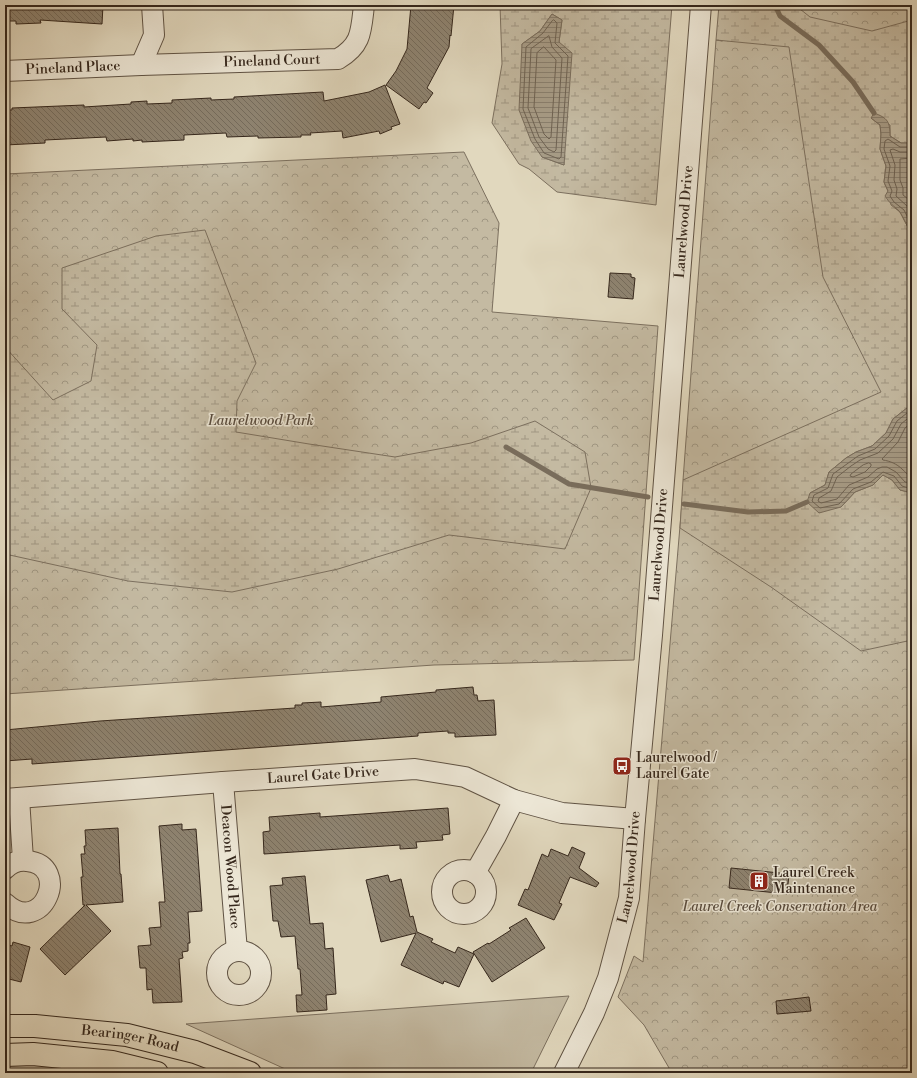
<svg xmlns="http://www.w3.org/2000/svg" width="917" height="1078" font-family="'Libre Bodoni',serif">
	<defs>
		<pattern id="forest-crowns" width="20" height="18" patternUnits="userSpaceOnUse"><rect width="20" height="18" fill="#c4baa2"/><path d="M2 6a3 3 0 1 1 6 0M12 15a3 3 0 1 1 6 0" fill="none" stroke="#a09783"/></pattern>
		<pattern id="wetland-marsh" width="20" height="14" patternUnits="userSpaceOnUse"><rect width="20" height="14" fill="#c4baa2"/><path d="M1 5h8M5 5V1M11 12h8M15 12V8" fill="none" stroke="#a09783"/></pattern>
		<pattern id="water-rules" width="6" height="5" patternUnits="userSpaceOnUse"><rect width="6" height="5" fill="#a79c87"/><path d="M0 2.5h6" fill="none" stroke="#897f6e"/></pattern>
		<pattern id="building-back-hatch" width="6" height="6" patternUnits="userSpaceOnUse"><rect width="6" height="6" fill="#8e8370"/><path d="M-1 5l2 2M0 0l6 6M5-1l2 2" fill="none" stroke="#756b5b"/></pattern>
	</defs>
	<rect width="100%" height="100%" fill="#e1d8be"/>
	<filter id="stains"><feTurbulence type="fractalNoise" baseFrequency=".005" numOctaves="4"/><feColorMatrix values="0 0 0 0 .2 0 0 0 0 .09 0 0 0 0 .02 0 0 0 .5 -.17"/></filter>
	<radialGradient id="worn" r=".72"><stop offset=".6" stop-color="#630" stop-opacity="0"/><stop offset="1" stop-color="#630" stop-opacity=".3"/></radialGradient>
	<!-- green -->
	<path fill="#c4baa2" stroke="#7c705f" d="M 569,996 L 531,1073 L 294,1073 L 186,1024 Z
		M 5,1056 L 162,1073 L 5,1073 Z"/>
	<!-- forest -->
	<path fill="url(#forest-crowns)" stroke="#7c705f" d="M 725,5 L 912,5 L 912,1073 L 672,1073 L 644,1025 L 618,997 L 634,956 L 643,962 L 684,479 L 683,480 L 716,40 L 722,41 Z
		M 464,152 L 499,223 L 492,312 L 658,326 L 634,660 L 434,665 L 5,694 L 5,174 Z"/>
	<!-- wetland -->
	<path fill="url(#wetland-marsh)" stroke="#7c705f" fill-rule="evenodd" d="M 500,5 L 672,5 L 656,205 L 557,192 L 529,169 L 519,164 L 492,123 L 502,64 ZM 552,14 L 562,20 L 559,42 L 564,165 L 542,157 L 522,44 L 540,31 Z
		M 719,5 L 795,5 L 810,17 L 872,31 L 912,20 L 912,143 L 901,143 L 890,136 L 890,125 L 871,118 L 880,125 L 881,134 L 880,149 L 886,166 L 884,182 L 888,191 L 891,205 L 900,212 L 905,222 L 911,232 L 912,238 L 912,404 L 893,419 L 886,433 L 872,446 L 856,452 L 846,458 L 829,472 L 825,485 L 810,493 L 841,507 L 855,492 L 873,485 L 883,475 L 892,480 L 900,490 L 912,493 L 912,640 L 861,651 L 771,587 L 680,528 L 683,480 L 881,392 L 823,277 L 789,47 L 716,40 Z
		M 205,230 L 256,363 L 237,401 L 236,432 L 309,444 L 395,457 L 471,443 L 535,421 L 585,452 L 591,488 L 565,549 L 449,535 L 338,569 L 232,592 L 128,581 L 5,554 L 5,347 L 53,400 L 91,381 L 97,345 L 62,309 L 62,268 L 156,236 Z"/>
	<!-- water -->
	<path fill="url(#water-rules)" stroke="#796d5c" d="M 552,14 L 562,20 L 559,42 L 572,53 L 564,165 L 542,157 L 531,141 L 519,110 L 522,44 L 540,31 Z
		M 874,113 C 888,118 890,122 890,136 L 901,143 L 912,143 L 912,238 C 911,233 902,214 899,211 C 893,205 890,204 885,196 L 888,191 L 884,182 L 886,166 L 880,149 L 881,134 L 880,125 L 871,118 Z
		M 912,404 L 912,493 L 900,490 L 892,480 L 883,475 L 873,485 L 855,492 L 841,507 L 819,513 L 807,502 L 810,493 L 825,485 L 829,472 L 846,458 L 856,452 L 872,446 L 886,433 L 893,419 Z"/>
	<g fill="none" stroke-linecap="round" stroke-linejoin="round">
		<!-- shore -->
		<path stroke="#6e6252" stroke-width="1" d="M 554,20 L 557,23 L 555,43 L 568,56 L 561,157 L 559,159 L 544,153 L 535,139 L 523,109 L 526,47 L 543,33 L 552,21 Z
			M 549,36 L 552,47 L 562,58 L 556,150 L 554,152 L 548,149 L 539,137 L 528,108 L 531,49 Z
			M 544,47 L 556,60 L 551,137 L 549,139 L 544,134 L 534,107 L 537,53 Z
			M 912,147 L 900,147 L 888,139 L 885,141 L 884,149 L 890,166 L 888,181 L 892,191 L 890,196 L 894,202 L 904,210 L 912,226
			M 912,152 L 900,152 L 893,149 L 890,150 L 895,165 L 894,180 L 897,189 L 896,196 L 907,206 L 912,216
			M 912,158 L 900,159 L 900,180 L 903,188 L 903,195 L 912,202
			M 912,409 L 897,421 L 889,436 L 875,449 L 858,456 L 833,474 L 828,488 L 814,495 L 812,501 L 820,508 L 839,504 L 853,489 L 871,482 L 883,472 L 894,476 L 902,486 L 912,489
			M 912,415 L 901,424 L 893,439 L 878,453 L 860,460 L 851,466 L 837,477 L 831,491 L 819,498 L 818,501 L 821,503 L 837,499 L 849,485 L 868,477 L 877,469 L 882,467 L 887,467 L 896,472 L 905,482 L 912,483
			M 912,422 L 905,428 L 898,442 L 882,459 L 883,460 C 890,461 897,464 902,469 C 906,472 907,476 912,477
			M 869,463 L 871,464 L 871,466 L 865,472 L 853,477 L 850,476 L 851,474 L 863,465 Z"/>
		<!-- stream -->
		<path stroke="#796d5c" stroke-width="5" d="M 775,5 L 780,16 L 819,45 L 853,82 L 874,113
			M 506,447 L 569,484 L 648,497
			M 684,504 L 748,512 L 786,511 L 807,502"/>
	</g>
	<!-- building -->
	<path fill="url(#building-back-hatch)" stroke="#35271c" d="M 8,5 L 103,5 L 102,24 L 40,20 L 41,23 L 16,24 L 16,21 L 8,21 Z
		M 411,5 L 454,5 L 451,36 L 450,35 L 449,47 L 427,88 L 433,93 L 426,103 L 424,102 L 419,109 L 386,85 L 396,71 L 407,49 Z
		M 385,85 L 400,124 L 391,127 L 392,129 L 380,134 L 379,131 L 343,138 L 342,131 L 310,133 L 311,135 L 301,135 L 301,137 L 258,138 L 258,136 L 227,137 L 226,133 L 184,135 L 184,140 L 142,142 L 142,140 L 133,141 L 133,139 L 107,141 L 106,137 L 45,140 L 45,143 L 5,145 L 5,110 L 12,110 L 12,108 L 84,105 L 84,107 L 131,104 L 131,102 L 147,101 L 147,104 L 172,103 L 172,100 L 211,98 L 211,100 L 234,99 L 234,97 L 323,92 L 324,101 L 369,92 Z
		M 610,273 L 631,274 L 631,277 L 635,278 L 633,299 L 608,297 Z
		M 473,687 L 474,695 L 477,695 L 478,701 L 494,700 L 496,735 L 455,737 L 455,733 L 448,733 L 448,731 L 418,733 L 418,736 L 32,764 L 32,759 L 5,761 L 5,730 L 100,721 L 295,708 L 295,705 L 302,705 L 302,703 L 321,702 L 321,707 L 381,702 L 381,697 L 436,692 L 436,690 Z
		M 448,808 L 450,834 L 442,835 L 443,840 L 416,842 L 417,848 L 400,849 L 400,845 L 264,854 L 263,832 L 270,831 L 269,817 L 320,813 L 320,817 Z
		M 182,824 L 182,830 L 196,829 L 202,911 L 188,912 L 190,943 L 188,943 L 188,951 L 182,952 L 183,958 L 179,959 L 182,1002 L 153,1003 L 152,989 L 147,990 L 146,968 L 140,968 L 138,946 L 151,945 L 149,928 L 161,927 L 159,902 L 165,902 L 159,826 Z
		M 118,828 L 120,874 L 121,874 L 123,902 L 86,905 L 111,931 L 65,975 L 40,949 L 85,905 L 83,905 L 81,877 L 83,877 L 81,854 L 85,854 L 84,846 L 86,846 L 85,830 Z
		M 572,847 L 585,853 L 579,868 L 599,883 L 596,887 L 570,877 L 559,903 L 562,904 L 554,920 L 518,905 L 525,889 L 528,890 L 542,854 L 548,857 L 551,849 L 568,856 Z
		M 731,868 L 789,874 L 787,894 L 729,888 Z
		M 388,875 L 390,882 L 401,879 L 410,917 L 413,916 L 417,932 L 433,939 L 431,942 L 455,953 L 458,947 L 474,954 L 459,987 L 444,981 L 443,984 L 401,965 L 416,933 L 381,942 L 366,880 Z
		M 305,876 L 310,924 L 323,923 L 325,949 L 333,948 L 336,994 L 326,995 L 327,1010 L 297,1012 L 296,995 L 302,995 L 300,969 L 298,969 L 295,936 L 281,937 L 278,921 L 273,921 L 270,886 L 283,885 L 282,878 Z
		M 526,918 L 545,948 L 492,982 L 473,952 L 488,943 L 489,944 L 511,930 L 509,928 Z
		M 13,942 L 30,947 L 21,982 L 5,978 L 5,944 L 12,946 Z
		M 809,997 L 811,1011 L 777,1014 L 776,1001 Z"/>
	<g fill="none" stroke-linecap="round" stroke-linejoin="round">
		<defs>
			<g id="minor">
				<path d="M 141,65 L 154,35 L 152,5"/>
				<path id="s1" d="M 5,71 L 141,65 L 338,59 C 362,45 361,31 364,5"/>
				<path id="s2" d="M 223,782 L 237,951"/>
				<path d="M 19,798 L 23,860"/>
				<path id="s3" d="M 5,799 L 223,782 L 415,769 L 465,777 L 514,800 L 562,813 L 635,819"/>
				<path d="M 5,869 C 11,863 19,860 27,861 C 72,865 43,938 5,903"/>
				<circle cx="464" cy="892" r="22"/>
				<path d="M 475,873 L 496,836 L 514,800"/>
				<circle cx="239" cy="973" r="22"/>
				<path id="s4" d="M 564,1073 L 594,1013 L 608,978 L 629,898 L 635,819 L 652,635 L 701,5"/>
			</g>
			<g id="major">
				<path id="s5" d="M 5,1026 L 35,1026 L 127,1035 L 195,1052 L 250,1073"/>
				<path d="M 5,1055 L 33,1054 L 112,1062 L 157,1073"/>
			</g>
		</defs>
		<!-- minor casing -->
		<use href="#minor" stroke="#605344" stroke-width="22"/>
		<!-- major casing -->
		<use href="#major" stroke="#35271c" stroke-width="24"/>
		<!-- minor -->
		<use href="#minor" stroke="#ece6d5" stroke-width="20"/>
		<!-- major -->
		<use href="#major" stroke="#e1d8be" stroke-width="22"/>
	</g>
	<!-- icons -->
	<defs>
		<symbol id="bus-square" viewBox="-11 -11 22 22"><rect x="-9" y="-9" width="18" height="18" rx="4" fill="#8f2418" stroke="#ece6d5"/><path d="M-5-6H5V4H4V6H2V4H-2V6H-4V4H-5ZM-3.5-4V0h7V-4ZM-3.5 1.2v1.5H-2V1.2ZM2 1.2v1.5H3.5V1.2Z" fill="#fff"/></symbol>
		<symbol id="building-square" viewBox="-11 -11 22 22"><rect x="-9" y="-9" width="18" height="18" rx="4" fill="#8f2418" stroke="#ece6d5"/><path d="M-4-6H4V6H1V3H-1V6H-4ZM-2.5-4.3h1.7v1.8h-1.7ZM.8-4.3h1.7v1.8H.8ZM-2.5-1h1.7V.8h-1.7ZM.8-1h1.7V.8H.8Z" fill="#fff"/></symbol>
	</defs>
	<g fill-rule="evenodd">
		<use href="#bus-square" x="611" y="755" width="22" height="22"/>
		<use href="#building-square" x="748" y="870" width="22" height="22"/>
	</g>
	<g text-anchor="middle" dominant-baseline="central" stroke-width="3" stroke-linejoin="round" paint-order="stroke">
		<!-- street labels -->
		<g font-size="14" fill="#35271c" stroke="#ece6d5">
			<text stroke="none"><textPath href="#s1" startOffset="267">Pineland Court</textPath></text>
			<text stroke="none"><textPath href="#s1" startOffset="68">Pineland Place</textPath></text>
			<text stroke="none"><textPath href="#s4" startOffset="866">Laurelwood Drive</textPath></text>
			<text stroke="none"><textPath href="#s4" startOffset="542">Laurelwood Drive</textPath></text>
			<text stroke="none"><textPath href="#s3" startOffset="319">Laurel Gate Drive</textPath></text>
			<text stroke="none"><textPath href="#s2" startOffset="85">Deacon Wood Place</textPath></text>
			<text stroke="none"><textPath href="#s4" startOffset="218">Laurelwood Drive</textPath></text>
			<text stroke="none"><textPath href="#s5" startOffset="126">Bearinger Road</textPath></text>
		</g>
		<!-- park labels -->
		<g font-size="14" font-style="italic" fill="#594c3e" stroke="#ece6d5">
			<text x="261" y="421">Laurelwood Park</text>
			<text x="780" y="907">Laurel Creek Conservation Area</text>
		</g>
		<!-- poi labels -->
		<g font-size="14" fill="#35271c" stroke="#ece6d5" text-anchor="start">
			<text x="636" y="758">Laurelwood /<tspan x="636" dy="16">Laurel Gate</tspan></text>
			<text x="773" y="873">Laurel Creek<tspan x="773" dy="16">Maintenance</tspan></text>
		</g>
	</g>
	<!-- margin -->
	<rect width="917" height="1078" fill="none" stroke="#e1d8be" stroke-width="20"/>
	<rect x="6" y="6" width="905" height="1066" fill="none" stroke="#35271c" stroke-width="2"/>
	<rect x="10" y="10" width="897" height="1058" fill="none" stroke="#35271c"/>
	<rect width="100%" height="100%" filter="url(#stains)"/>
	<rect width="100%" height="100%" fill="url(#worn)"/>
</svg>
